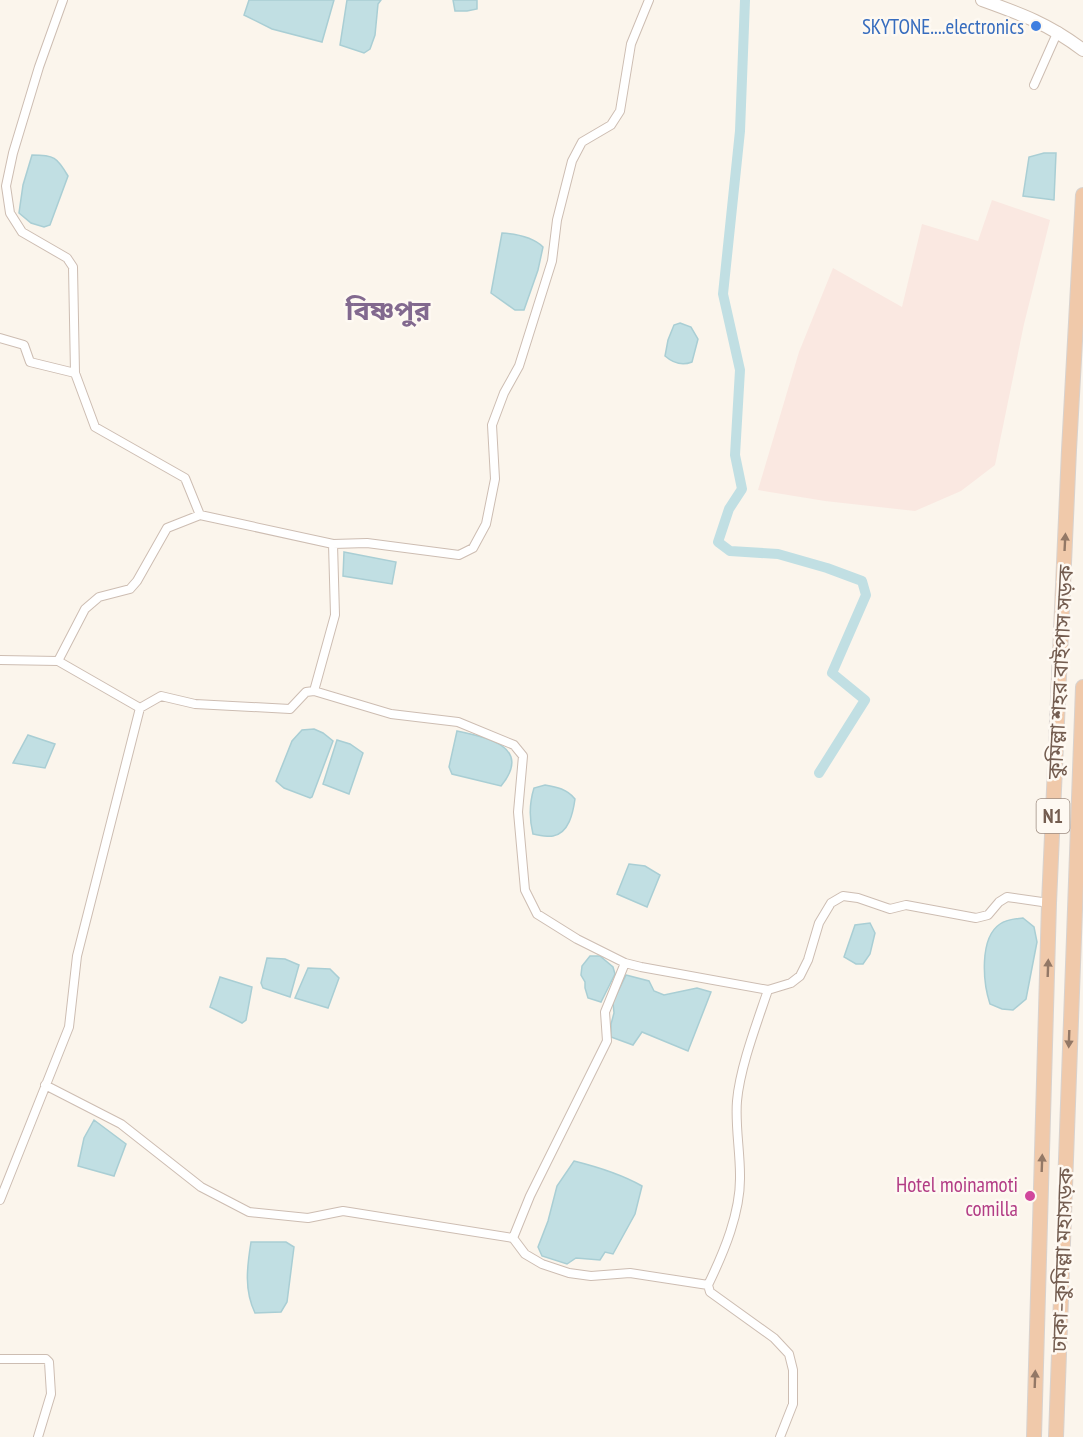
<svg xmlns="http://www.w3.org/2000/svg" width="1083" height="1437" font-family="'PT Sans Narrow','Noto Sans Bengali',sans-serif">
	<rect width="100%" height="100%" fill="#fbf5ec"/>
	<!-- commercial -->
	<path fill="#fae8e1" d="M 992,200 L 1050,220 L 1024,324 L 995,465 L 961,491 L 915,511 L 825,501 L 758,490 L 799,352 L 833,268 L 902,307 L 922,224 L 978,241 Z"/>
	<!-- water -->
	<path fill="#c1dfe3" stroke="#a9ced4" stroke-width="1.5" d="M 249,0 L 334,0 L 322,42 L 272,29 L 244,15 Z
		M 347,0 L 381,0 L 378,4 L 375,35 L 370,49 L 364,53 L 340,45 Z
		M 453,0 L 477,0 L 477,9 L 467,11 L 455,11 Z
		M 1044,153 L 1056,153 L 1054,200 L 1023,196 L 1029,157 Z
		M 32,155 C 54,155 57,157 68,176 L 50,225 L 44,227 L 31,223 L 19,213 L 23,185 Z
		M 502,233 C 516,234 533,237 543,247 L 538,270 L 524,310 L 515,310 L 491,293 Z
		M 680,323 L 691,327 L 698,339 L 692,362 C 682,366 673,363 665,356 L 668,340 L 674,325 Z
		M 344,552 L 396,562 L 392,584 L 343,576 Z
		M 314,729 L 323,733 L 333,741 L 312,797 L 310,798 L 284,788 L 276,781 L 292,741 L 302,730 Z
		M 457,731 C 487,737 533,747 501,786 L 452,774 L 449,767 Z
		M 28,735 L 55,744 L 45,768 L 13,763 Z
		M 337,740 L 350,744 L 363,753 L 349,794 L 323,784 Z
		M 545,785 C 557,787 567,789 575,799 C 573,813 569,833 553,836 C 547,837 539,835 533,834 C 529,818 529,804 534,788 Z
		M 629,864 L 645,866 L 660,875 L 647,907 L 617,894 Z
		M 1023,918 L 1034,927 L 1037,942 L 1026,999 L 1013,1010 L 1002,1009 L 990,1004 C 983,983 979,938 1000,924 C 1007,919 1015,919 1023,918 Z
		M 870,923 L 875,933 L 870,954 L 863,964 L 856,964 L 844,957 L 855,925 Z
		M 590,956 L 600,956 L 613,967 L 615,974 L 601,1002 L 588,998 L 585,988 L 585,982 L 581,975 L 582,966 Z
		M 267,958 L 285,959 L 299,965 L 290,997 L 263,988 L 261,983 Z
		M 308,968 L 330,969 L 339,978 L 328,1008 L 295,998 Z
		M 626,975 L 649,981 L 654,991 L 664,995 L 697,988 L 711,992 L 688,1051 L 642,1032 L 633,1045 L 611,1037 L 611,1024 L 614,1013 L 613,1002 Z
		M 220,977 L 252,987 L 246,1020 L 242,1023 L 210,1007 Z
		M 94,1120 L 126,1144 L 114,1176 L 78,1166 L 84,1138 Z
		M 574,1161 C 598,1167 621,1174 642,1186 L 635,1214 L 613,1254 L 605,1252 L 600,1260 L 576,1258 L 567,1264 L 542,1256 L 538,1247 L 548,1221 L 557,1186 Z
		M 251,1242 L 286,1242 L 294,1247 L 287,1302 L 281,1312 L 255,1313 C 244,1290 247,1267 251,1242 Z"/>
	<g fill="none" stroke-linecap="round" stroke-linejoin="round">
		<!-- canal -->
		<path stroke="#c1dfe3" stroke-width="10" d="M 745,0 L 740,131 L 723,294 L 740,370 L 735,455 L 742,489 L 729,509 L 718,542 L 730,551 L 778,554 L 827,568 L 862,581 L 866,595 L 832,673 L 865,700 L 819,773"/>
		<defs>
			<path id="minor" d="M 63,0 L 39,67 L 13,153 L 6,186 L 10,213 L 22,232 L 67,258 L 73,267 L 75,373 L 95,427 L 185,478 L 200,515 L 333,544 L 367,543 L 459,555 L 473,548 L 486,524 L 495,479 L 492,425 L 504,393 L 519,366 L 552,261 L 557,220 L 572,161 L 582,142 L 611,125 L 620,111 L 631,44 L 649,0
				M 1034,85 L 1058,31
				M 0,338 L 24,345 L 30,362 L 75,373
				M 0,660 L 58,661 L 140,708
				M 58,661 L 85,609 L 99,597 L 130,589 L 137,581 L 167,528 L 200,515
				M 314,691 L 335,615 L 333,544
				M 768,990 C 757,1023 740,1067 737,1101 C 735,1125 740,1150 740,1175 C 741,1212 724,1252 708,1285 L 710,1292 L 774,1338 L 789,1354 L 793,1370 L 793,1404 L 780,1437
				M 45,1085 L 121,1124 L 201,1187 L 249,1212 L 308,1218 L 343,1211 L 513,1238 L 525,1254 L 542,1264 L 569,1273 L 591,1276 L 630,1273 L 708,1285
				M 0,1200 L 69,1027 L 77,956 L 140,708 L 161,696 L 195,704 L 290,709 L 306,692 L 314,691 L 391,714 L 458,722 L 514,745 L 523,756 L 518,812 L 525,890 L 537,914 L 577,939 L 625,963 L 641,967 L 768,990 L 791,983 L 800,976 L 808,960 L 819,923 L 831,903 L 843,896 L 858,898 L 890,909 L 906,905 L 976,918 L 988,915 L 999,902 L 1007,897 L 1049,903
				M 513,1238 L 530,1196 L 607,1041 L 605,1012 L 625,963
				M 0,1359 L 46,1359 L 49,1362 L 51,1394 L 38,1437"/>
			<path id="secondary" d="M 982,0 C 1021,14 1049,24 1083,50"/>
			<path id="trunk" d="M 1034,1437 L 1049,903 L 1069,450 L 1083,195
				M 1056,1437 L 1083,687"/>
		</defs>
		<!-- minor casing -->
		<use href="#minor" stroke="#cdbdb2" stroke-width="10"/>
		<!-- secondary casing -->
		<use href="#secondary" stroke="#cfbeb0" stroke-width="14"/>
		<!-- trunk casing -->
		<use href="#trunk" stroke="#d8d2ce" stroke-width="16"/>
		<!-- minor -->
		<use href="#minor" stroke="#fff" stroke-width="8"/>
		<!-- secondary -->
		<use href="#secondary" stroke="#fff" stroke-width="12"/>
		<!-- trunk -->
		<use href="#trunk" stroke="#f0c9aa" stroke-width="14"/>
	</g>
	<!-- one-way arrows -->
	<defs><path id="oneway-solid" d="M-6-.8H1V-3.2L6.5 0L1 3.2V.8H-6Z" transform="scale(1.5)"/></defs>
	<g fill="#937866">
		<use href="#oneway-solid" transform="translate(1065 542) rotate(-87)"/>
		<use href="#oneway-solid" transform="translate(1048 968) rotate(-88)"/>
		<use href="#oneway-solid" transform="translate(1069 1039) rotate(92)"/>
		<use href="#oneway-solid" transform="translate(1042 1163) rotate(-88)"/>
		<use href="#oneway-solid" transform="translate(1035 1379) rotate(-88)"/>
	</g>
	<!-- markers -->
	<circle fill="#3f7fe0" stroke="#fef9f2" stroke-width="2" cx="1036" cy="26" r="6"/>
	<circle fill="#d1479c" stroke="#fef9f2" stroke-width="2" cx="1030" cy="1196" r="6"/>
	<g text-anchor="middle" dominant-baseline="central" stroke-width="5" stroke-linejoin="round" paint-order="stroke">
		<!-- shield labels -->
		<rect fill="#fef9f2" stroke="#9d8c81" stroke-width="1.5" x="1036.5" y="799" width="33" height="34" rx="4.5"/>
		<g font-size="20" font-weight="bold" fill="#745d50">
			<text x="1053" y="816">N1</text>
		</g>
		<!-- shop labels -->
		<g font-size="21" fill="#366cbe" stroke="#fef9f2" text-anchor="end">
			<text x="1024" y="26">SKYTONE....electronics</text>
		</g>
		<!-- street labels -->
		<g font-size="21" fill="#745d50" stroke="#fef9f2">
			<text transform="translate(1060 672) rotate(-87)">কুমিল্লা শহর বাইপাস সড়ক</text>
			<text transform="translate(1062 1260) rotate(-88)">ঢাকা–কুমিল্লা মহাসড়ক</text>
		</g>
		<!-- hotel labels -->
		<g font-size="21" fill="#b23c85" stroke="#fef9f2" text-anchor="end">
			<text x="1018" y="1184">Hotel moinamoti<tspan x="1018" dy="24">comilla</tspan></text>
		</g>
		<!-- district labels -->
		<g font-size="27" font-weight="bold" fill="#82698f" stroke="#fef9f2">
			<text x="388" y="310">বিষ্ণপুর</text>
		</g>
	</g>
</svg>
